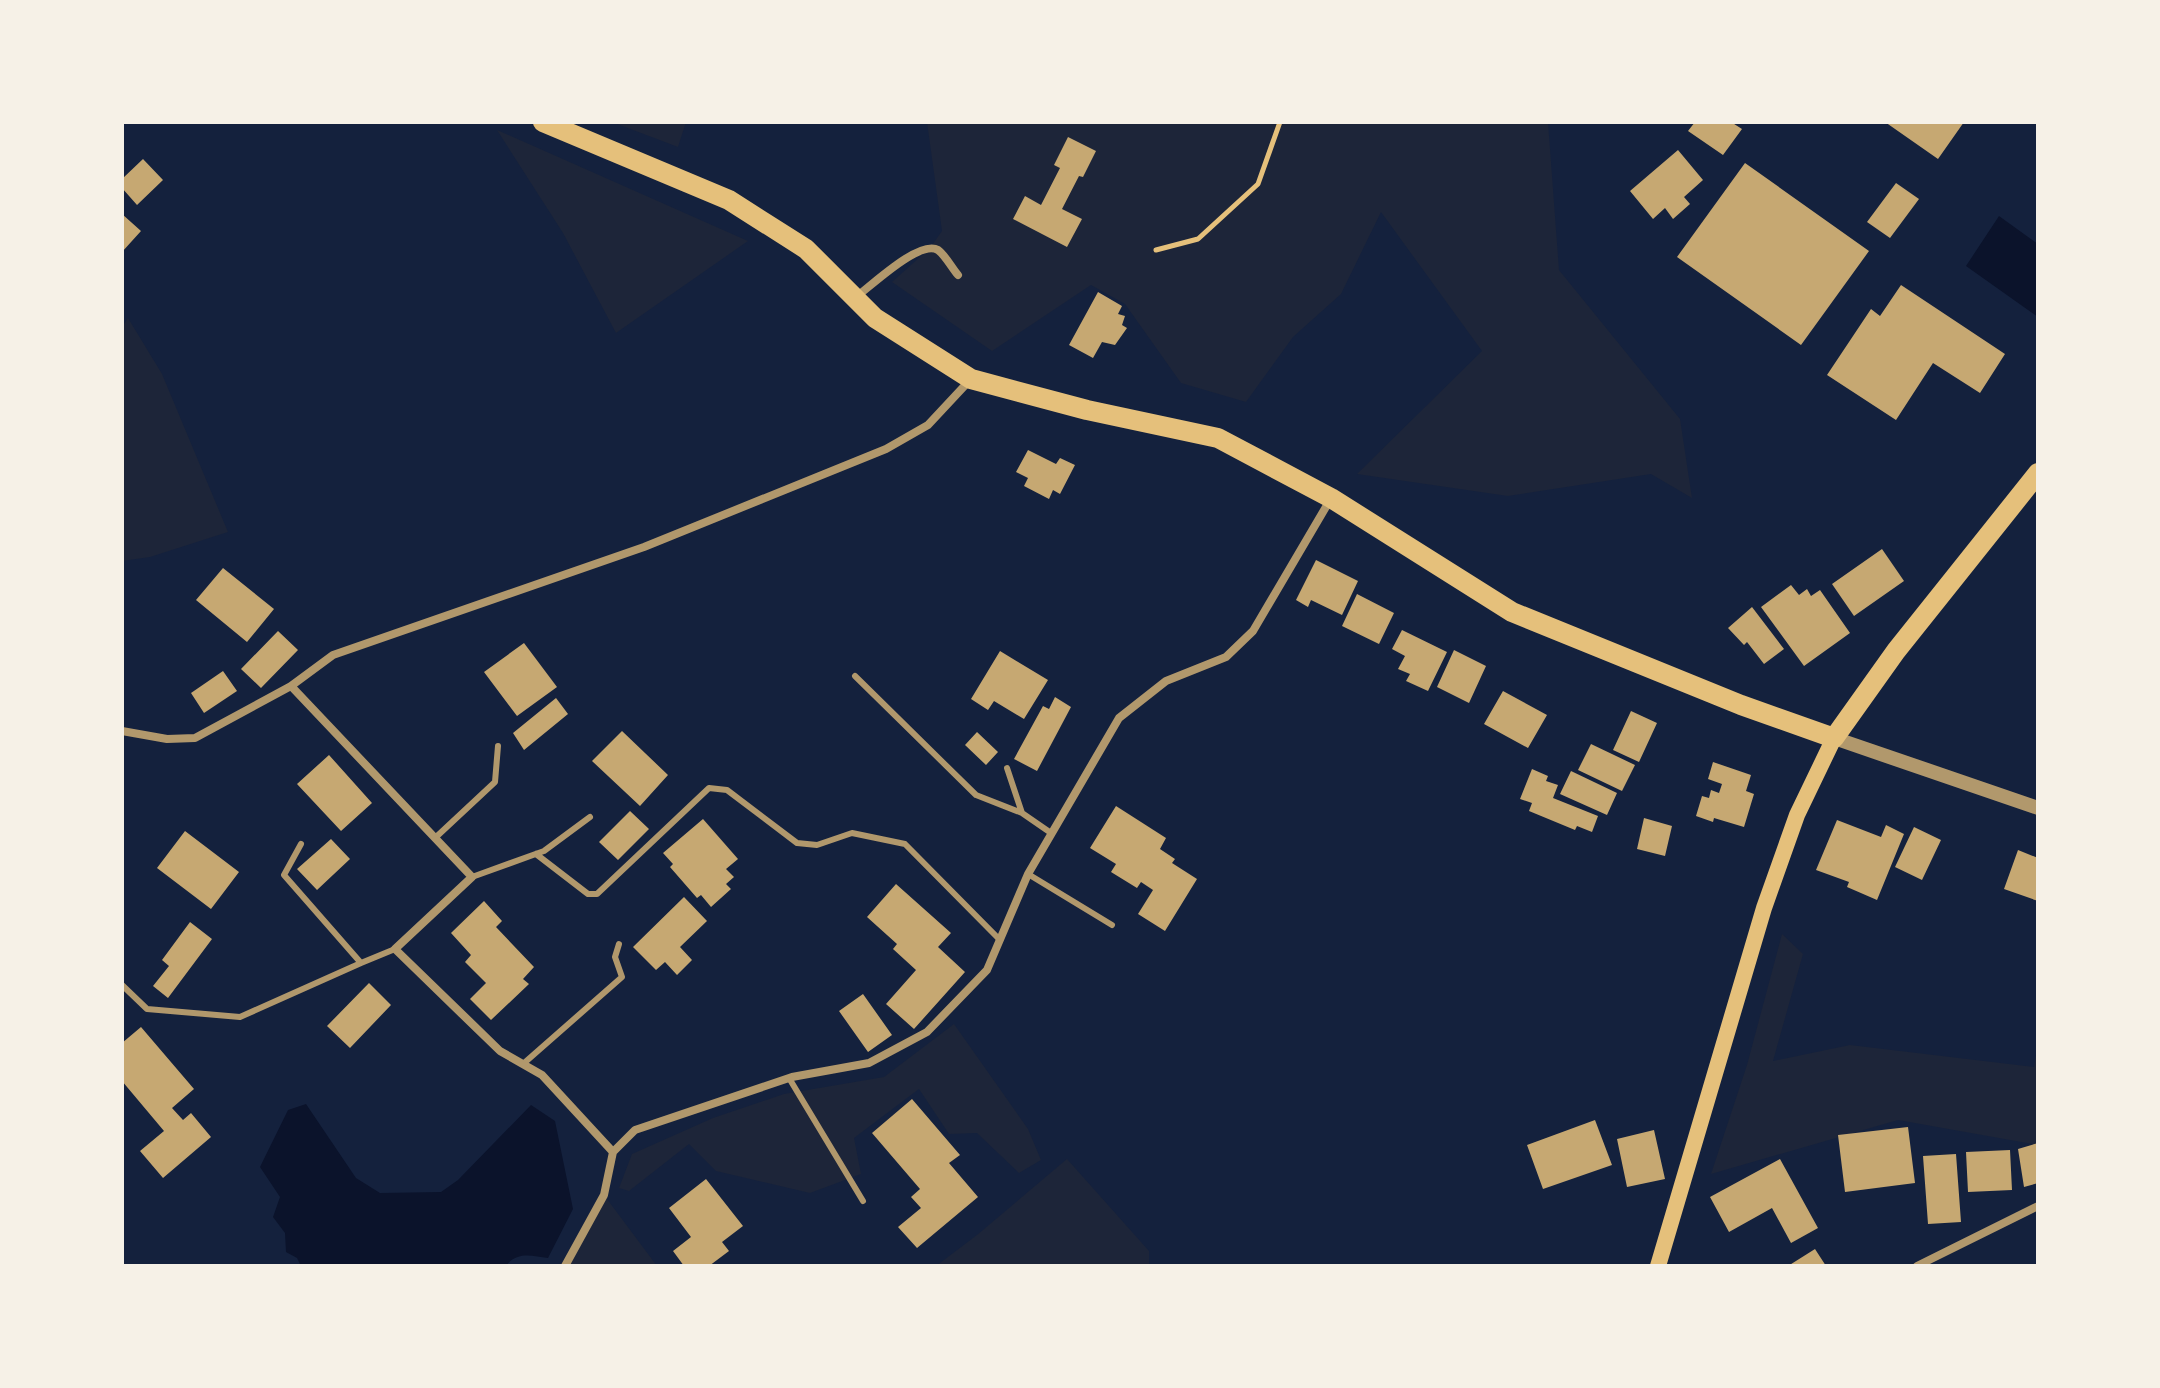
<svg xmlns="http://www.w3.org/2000/svg" width="2160" height="1388" font-family="'PT Sans Narrow',sans-serif">
	<rect width="100%" height="100%" fill="#14213d"/>
	<!-- green -->
	<path fill="#1d2539" d="M 612,122 L 686,122 L 678,147 Z
		M 927,122 L 1548,122 L 1559,270 L 1680,419 L 1692,498 L 1651,474 L 1508,496 L 1357,474 L 1482,351 L 1381,212 L 1341,294 L 1293,337 L 1246,402 L 1181,383 L 1125,304 L 1091,285 L 992,351 L 892,282 L 930,248 L 942,231 Z
		M 497,130 L 748,241 L 616,333 L 563,233 Z
		M 128,318 L 162,374 L 228,532 L 150,557 L 122,561 L 122,327 Z
		M 1782,934 L 1803,954 L 1773,1061 L 1850,1045 L 2034,1067 L 2038,1044 L 2038,1145 L 1898,1120 L 1711,1174 L 1747,1065 Z
		M 954,1024 L 1028,1129 L 1041,1160 L 1019,1173 L 977,1133 L 949,1134 L 919,1089 L 854,1138 L 861,1174 L 810,1193 L 716,1171 L 689,1144 L 629,1191 L 619,1188 L 632,1154 L 713,1118 L 784,1094 L 884,1077 Z
		M 1067,1159 L 1149,1251 L 1149,1266 L 936,1266 L 977,1235 Z
		M 604,1195 L 657,1266 L 565,1266 Z"/>
	<!-- water -->
	<path fill="#0b132b" d="M 1999,216 L 2038,244 L 2038,317 L 1966,266 Z
		M 306,1104 L 356,1178 L 380,1193 L 441,1192 L 458,1180 L 531,1105 L 555,1121 L 573,1209 L 548,1258 C 532,1256 517,1251 506,1266 L 301,1266 L 297,1258 L 286,1252 L 285,1233 L 273,1217 L 280,1197 L 260,1167 L 288,1110 Z"/>
	<!-- building -->
	<path fill="#c6a872" d="M 1695,122 L 1731,122 L 1742,129 L 1723,155 L 1688,131 Z
		M 1885,122 L 1964,122 L 1938,159 Z
		M 1068,137 L 1096,151 L 1083,177 L 1079,176 L 1062,209 L 1082,219 L 1067,247 L 1013,219 L 1025,196 L 1041,205 L 1060,168 L 1054,165 Z
		M 1678,150 L 1703,180 L 1684,197 L 1690,204 L 1673,219 L 1665,208 L 1653,219 L 1630,191 Z
		M 143,159 L 163,180 L 137,205 L 122,188 L 122,179 Z
		M 1745,163 L 1869,251 L 1801,345 L 1677,257 Z
		M 1896,183 L 1919,199 L 1890,238 L 1867,222 Z
		M 122,214 L 141,231 L 122,252 Z
		M 1901,285 L 2005,354 L 1980,393 L 1933,363 L 1896,420 L 1827,375 L 1871,309 L 1880,316 Z
		M 1098,292 L 1122,306 L 1118,314 L 1125,316 L 1122,325 L 1127,328 L 1115,345 L 1102,342 L 1093,358 L 1069,345 Z
		M 1028,450 L 1056,464 L 1060,458 L 1075,465 L 1060,494 L 1053,490 L 1049,499 L 1024,486 L 1028,478 L 1016,472 Z
		M 1882,549 L 1904,581 L 1854,616 L 1832,584 Z
		M 1316,560 L 1358,581 L 1342,615 L 1311,600 L 1308,607 L 1296,600 Z
		M 223,568 L 274,609 L 247,642 L 196,600 Z
		M 1791,585 L 1799,595 L 1807,589 L 1811,596 L 1820,590 L 1850,633 L 1804,666 L 1761,607 Z
		M 1357,594 L 1394,613 L 1379,644 L 1342,626 Z
		M 1752,607 L 1784,649 L 1764,664 L 1747,642 L 1744,645 L 1728,628 Z
		M 1402,630 L 1447,652 L 1428,691 L 1406,681 L 1410,674 L 1398,669 L 1405,656 L 1392,649 Z
		M 278,631 L 298,650 L 261,688 L 241,669 Z
		M 524,643 L 557,687 L 517,716 L 484,672 Z
		M 1454,650 L 1486,666 L 1469,703 L 1437,687 Z
		M 1000,651 L 1048,680 L 1024,719 L 994,701 L 988,710 L 971,699 Z
		M 223,671 L 237,691 L 204,713 L 191,693 Z
		M 1503,691 L 1547,715 L 1528,748 L 1484,724 Z
		M 1055,697 L 1071,707 L 1037,771 L 1014,759 L 1043,706 L 1049,709 Z
		M 556,698 L 568,714 L 524,750 L 513,733 Z
		M 1631,711 L 1657,723 L 1639,762 L 1613,750 Z
		M 622,731 L 668,775 L 640,806 L 592,761 Z
		M 977,732 L 998,752 L 986,765 L 965,745 Z
		M 1591,744 L 1635,765 L 1622,791 L 1578,770 Z
		M 329,755 L 372,803 L 341,831 L 297,784 Z
		M 1713,762 L 1751,775 L 1746,791 L 1754,794 L 1744,827 L 1714,818 L 1713,822 L 1696,816 L 1702,796 L 1709,798 L 1711,790 L 1719,793 L 1722,784 L 1708,779 Z
		M 1532,769 L 1548,776 L 1546,781 L 1558,785 L 1553,798 L 1598,816 L 1592,832 L 1577,826 L 1575,830 L 1529,811 L 1532,803 L 1520,799 Z
		M 1571,771 L 1617,793 L 1607,815 L 1560,794 Z
		M 1116,806 L 1166,838 L 1160,849 L 1175,859 L 1172,863 L 1197,879 L 1165,931 L 1138,914 L 1153,890 L 1141,882 L 1137,888 L 1111,872 L 1116,864 L 1090,848 Z
		M 630,811 L 649,829 L 618,860 L 599,842 Z
		M 1644,818 L 1672,826 L 1665,856 L 1637,849 Z
		M 703,819 L 738,859 L 726,869 L 734,877 L 726,884 L 731,889 L 711,907 L 701,895 L 697,898 L 670,867 L 673,864 L 663,853 Z
		M 1837,820 L 1881,837 L 1886,825 L 1904,834 L 1877,900 L 1847,887 L 1849,882 L 1816,870 Z
		M 1914,827 L 1941,840 L 1922,880 L 1895,867 Z
		M 185,831 L 239,872 L 211,909 L 157,868 Z
		M 331,839 L 350,859 L 317,890 L 297,869 Z
		M 2018,850 L 2038,858 L 2038,901 L 2004,889 Z
		M 896,884 L 951,933 L 938,947 L 965,972 L 914,1029 L 886,1004 L 916,970 L 893,949 L 897,944 L 867,917 Z
		M 684,897 L 707,921 L 680,947 L 692,960 L 677,975 L 665,962 L 656,970 L 633,947 Z
		M 484,901 L 502,921 L 496,927 L 534,967 L 523,979 L 529,984 L 491,1020 L 470,999 L 486,983 L 465,962 L 471,955 L 451,933 Z
		M 190,922 L 212,939 L 168,998 L 153,986 L 169,966 L 162,960 Z
		M 369,983 L 391,1005 L 350,1048 L 327,1026 Z
		M 863,994 L 892,1035 L 868,1052 L 839,1011 Z
		M 141,1027 L 194,1089 L 172,1108 L 183,1120 L 191,1113 L 211,1137 L 163,1178 L 140,1151 L 164,1131 L 122,1081 L 122,1043 Z
		M 912,1099 L 960,1155 L 949,1163 L 978,1197 L 917,1248 L 898,1227 L 921,1208 L 911,1197 L 920,1189 L 872,1133 Z
		M 1595,1120 L 1612,1165 L 1543,1189 L 1527,1145 Z
		M 1908,1127 L 1915,1183 L 1845,1192 L 1838,1135 Z
		M 1654,1130 L 1665,1179 L 1627,1187 L 1617,1139 Z
		M 2038,1143 L 2038,1183 L 2024,1187 L 2018,1149 Z
		M 2010,1150 L 2012,1190 L 1968,1192 L 1966,1152 Z
		M 1956,1154 L 1961,1222 L 1928,1224 L 1923,1156 Z
		M 1780,1159 L 1818,1228 L 1791,1243 L 1772,1208 L 1729,1232 L 1710,1197 Z
		M 706,1179 L 743,1226 L 722,1242 L 729,1251 L 709,1266 L 684,1266 L 673,1251 L 691,1237 L 669,1208 Z
		M 1815,1249 L 1826,1266 L 1788,1266 Z"/>
	<g fill="none" stroke-linecap="round" stroke-linejoin="round">
		<!-- path -->
		<path stroke="#e5c07b" stroke-width="5" d="M 1156,250 L 1198,239 L 1258,184 L 1280,122"/>
		<!-- service -->
		<path stroke="#b1986c" stroke-width="6" d="M 855,676 L 976,795 L 1022,813
			M 1007,768 L 1022,813 L 1051,833
			M 435,838 L 495,782 L 498,746
			M 301,844 L 284,875 L 361,963 L 395,949
			M 536,854 L 588,894 L 597,894 L 709,788 L 727,790 L 797,843 L 817,845 L 852,833 L 905,844 L 1000,940
			M 1028,874 L 1112,925
			M 472,877 L 544,851 L 590,817
			M 122,985 L 147,1009 L 240,1017 L 361,963
			M 523,1064 L 622,977 L 615,957 L 619,944
			M 789,1078 L 863,1201"/>
		<!-- minor -->
		<path stroke="#b1986c" stroke-width="8" d="M 856,297 C 871,286 920,239 938,250 C 945,255 952,268 958,275
			M 291,686 L 472,877 L 395,949 L 500,1051 L 542,1075 L 613,1152
			M 122,731 L 167,739 L 195,738 L 291,686 L 333,655 L 644,547 L 886,449 L 928,425 L 970,380
			M 565,1266 L 604,1195 L 613,1152 L 635,1130 L 792,1077 L 869,1063 L 927,1032 L 987,970 L 1028,874 L 1119,718 L 1166,681 L 1226,657 L 1253,631 L 1330,500
			M 1917,1266 L 2038,1206"/>
		<!-- tertiary -->
		<path stroke="#b1986c" stroke-width="14" d="M 1834,738 L 2038,808"/>
		<!-- secondary -->
		<path stroke="#e5c07b" stroke-width="16" d="M 1658,1266 L 1764,908 L 1797,815 L 1834,738"/>
		<!-- primary -->
		<path stroke="#e5c07b" stroke-width="20" d="M 543,122 L 729,200 L 806,249 L 875,318 L 971,379 L 1087,410 L 1218,438 L 1331,498 L 1512,612 L 1741,705 L 1834,738 L 1896,651 L 2038,473"/>
	</g>
	<!-- border -->
	<rect width="2160" height="1388" fill="none" stroke="#f6f1e7" stroke-width="248"/>
</svg>
